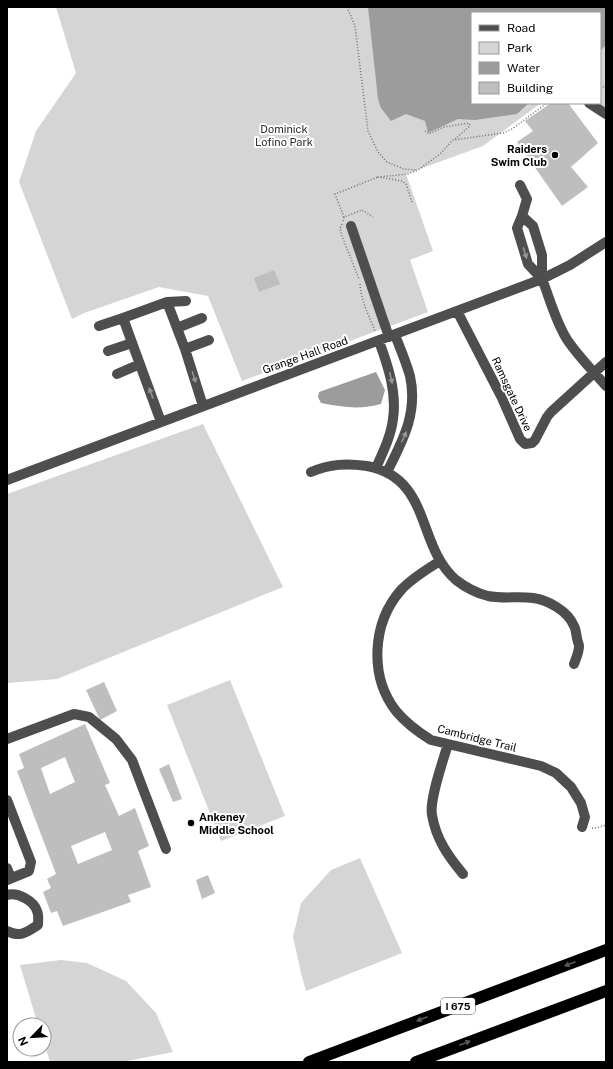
<svg xmlns="http://www.w3.org/2000/svg" width="613" height="1069" font-family="'Public Sans',sans-serif">
	<rect width="100%" height="100%" fill="#fff"/>
	<!-- green -->
	<path fill="#d5d5d5" d="M 56,7 L 606,7 L 606,110 L 595,103 L 600,103 L 600,13 L 472,13 L 472,103 L 541,103 L 483,146 L 406,174 L 433,251 L 410,260 L 428,312 L 242,381 L 208,296 L 159,287 L 84,313 L 72,319 L 19,182 L 36,131 L 76,73 Z
		M 203,424 L 283,587 L 57,679 L 7,683 L 7,494 Z
		M 230,680 L 285,816 L 221,841 L 167,705 Z
		M 360,858 L 402,953 L 306,991 L 301,973 L 293,937 L 301,903 L 331,870 Z
		M 61,960 L 87,963 L 126,981 L 156,1013 L 173,1052 L 122,1062 L 50,1062 L 44,1043 L 44,1025 L 38,1025 L 20,965 Z"/>
	<!-- water -->
	<path fill="#9c9c9c" d="M 368,7 L 606,7 L 606,45 L 600,51 L 600,13 L 472,13 L 472,103 L 529,103 L 517,114 L 475,120 L 458,119 L 428,133 L 425,121 L 406,114 L 391,121 L 381,108 L 378,99 Z
		M 376,372 L 385,390 L 381,404 C 360,410 342,407 321,403 L 318,397 L 319,392 Z"/>
	<!-- building -->
	<path fill="#bebebe" fill-rule="evenodd" d="M 551,103 L 568,103 L 598,143 L 571,167 L 588,187 L 562,206 L 517,142 L 533,131 L 525,121 Z
		M 274,270 L 280,284 L 259,292 L 254,278 Z
		M 104,682 L 117,711 L 100,720 L 86,690 Z
		M 85,724 L 110,783 L 105,785 L 119,816 L 135,808 L 149,846 L 138,851 L 151,887 L 128,895 L 131,902 L 63,926 L 57,911 L 51,913 L 43,892 L 51,888 L 47,879 L 56,874 L 17,771 L 24,768 L 19,754 ZM 65,757 L 75,782 L 50,794 L 41,768 ZM 105,832 L 112,850 L 78,864 L 71,846 Z
		M 169,764 L 182,799 L 173,802 L 159,769 Z
		M 208,875 L 215,893 L 202,899 L 196,880 Z"/>
	<g fill="none" stroke-linecap="round" stroke-linejoin="round">
		<!-- path -->
		<path stroke="#707070" stroke-width="1.5" stroke-dasharray="1 2" stroke-linecap="butt" d="M 347,7 L 355,26 L 368,131 L 378,152 L 387,162 L 404,169 L 416,170
			M 600,88 L 606,86
			M 425,131 L 429,134 L 444,127 L 469,123 L 470,126 L 455,139
			M 412,202 L 406,184 L 402,181 L 378,177 L 408,174 L 418,170 L 440,154 L 453,140 L 503,133 L 512,129 L 547,103
			M 344,217 L 335,194 L 378,177
			M 343,221 L 344,217 L 362,210 L 373,217
			M 342,224 L 340,228 L 342,236 L 359,279
			M 360,284 C 361,301 369,316 375,331
			M 592,828 L 596,828 L 606,825"/>
		<!-- minor -->
		<path stroke="#4e4e4e" stroke-width="10" d="M 589,103 L 606,114
			M 520,185 L 527,199 L 522,216 L 517,228 L 528,264 L 542,279 L 542,255 L 533,226 L 522,216
			M 351,226 L 389,337
			M 542,279 C 550,299 556,323 568,341 C 579,357 593,371 606,386
			M 167,302 L 186,301
			M 457,311 L 502,398 L 520,439 L 525,444 L 532,443 L 535,440 L 547,417 L 551,412 L 606,362
			M 99,326 L 123,318
			M 177,328 L 202,318
			M 185,349 L 209,340
			M 108,351 L 132,343
			M 117,374 L 140,364
			M 161,422 L 123,318 L 167,302 L 185,349 L 203,406
			M 376,468 C 383,452 391,436 393,419 C 397,392 388,366 379,341
			M 311,472 C 330,464 346,463 367,466 C 432,478 416,546 456,580 C 465,587 476,593 488,596 C 503,599 518,596 533,598 C 548,600 568,611 574,626 C 576,629 576,634 577,638 C 577,640 579,644 579,646 C 579,652 576,659 574,664
			M 387,472 C 403,440 418,413 410,376 C 406,362 400,348 395,335
			M 7,480 L 542,279 L 570,265 L 606,242
			M 440,561 C 426,570 412,578 401,590 C 372,623 369,676 396,711 C 406,723 418,732 431,740 L 541,766 L 556,773 L 571,787 L 581,803 L 585,817 L 582,827
			M 7,739 L 74,714 L 89,717 L 116,739 L 132,760 L 166,849
			M 448,744 C 443,761 429,800 432,815 C 436,839 448,856 463,874
			M 7,800 L 31,862 L 29,871 L 7,880
			M 7,868 L 11,878
			M 7,895 C 18,892 34,901 37,911 C 39,915 38,921 38,925 C 27,932 20,938 7,931"/>
		<!-- highway -->
		<path stroke="#000" stroke-width="12" d="M 309,1062 L 606,950
			M 416,1062 L 606,991"/>
	</g>
	<!-- one-way arrows -->
	<defs><path id="oneway-solid" d="M-6-.8H1V-3.2L6.5 0L1 3.2V.8H-6Z"/></defs>
	<g fill="#959595">
		<use href="#oneway-solid" transform="translate(525 253) rotate(73)"/>
		<use href="#oneway-solid" transform="translate(194 377) rotate(72)"/>
		<use href="#oneway-solid" transform="translate(391 378) rotate(77)"/>
		<use href="#oneway-solid" transform="translate(151 393) rotate(-110)"/>
		<use href="#oneway-solid" transform="translate(404 437) rotate(-66)"/>
	</g>
	<g fill="#595959">
		<use href="#oneway-solid" transform="translate(570 964) rotate(159)"/>
		<use href="#oneway-solid" transform="translate(422 1019) rotate(159)"/>
		<use href="#oneway-solid" transform="translate(465 1043) rotate(-21)"/>
	</g>
	<!-- markers -->
	<g fill="#000" stroke="#fff" stroke-width="1.5">
		<circle cx="555" cy="155" r="4"/>
		<circle cx="191" cy="823" r="4"/>
	</g>
	<g text-anchor="middle" dominant-baseline="central" stroke-width="4" stroke-linejoin="round" paint-order="stroke">
		<!-- shield labels -->
		<rect fill="#fff" stroke="#4c4c4c" stroke-width="1" x="441" y="998" width="34" height="16" rx="3"/>
		<g font-size="10" font-weight="bold" fill="#000">
			<text x="458" y="1006">I 675</text>
		</g>
		<!-- park labels -->
		<g font-size="11" fill="#2c2c2c" stroke="#fff">
			<text x="284" y="129">Dominick<tspan x="284" dy="13">Lofino Park</tspan></text>
		</g>
		<!-- poi labels -->
		<g font-size="11" font-weight="bold" fill="#000" stroke="#fff" text-anchor="end">
			<text x="547" y="149">Raiders<tspan x="547" dy="13">Swim Club</tspan></text>
			<text x="199" y="817" text-anchor="start">Ankeney<tspan x="199" dy="13">Middle School</tspan></text>
		</g>
		<!-- street labels -->
		<g font-size="11" fill="#000" stroke="#fff">
			<text transform="translate(305 355) rotate(-20)">Grange Hall Road</text>
			<text transform="translate(512 394) rotate(65)">Ramsgate Drive</text>
			<text transform="translate(477 738) rotate(14)">Cambridge Trail</text>
		</g>
	</g>
	<!-- border -->
	<rect width="613" height="1069" fill="none" stroke="#000000" stroke-width="16"/>
	<!-- legend -->
	<rect x="471" y="12" width="130" height="92" fill="#ffffff" stroke="#999999"/>
	<rect x="479" y="25" width="20" height="6" fill="#4e4e4e" stroke="#999999"/>
	<text x="507" y="32" font-size="12" fill="#000000">Road</text>
	<rect x="479" y="42" width="20" height="12" fill="#d5d5d5" stroke="#999999"/>
	<text x="507" y="52" font-size="12" fill="#000000">Park</text>
	<rect x="479" y="62" width="20" height="12" fill="#9c9c9c" stroke="#999999"/>
	<text x="507" y="72" font-size="12" fill="#000000">Water</text>
	<rect x="479" y="82" width="20" height="12" fill="#bebebe" stroke="#999999"/>
	<text x="507" y="92" font-size="12" fill="#000000">Building</text>
	<!-- north arrow -->
	<g transform="translate(32 1037) rotate(245)"><circle r="19" fill="#ffffff" stroke="#999999"/>
	<path d="M0-3L7 15L0 10L-7 15Z" fill="#000000"/>
	<text y="-6" font-size="11" font-weight="bold" text-anchor="middle" fill="#000000">N</text>
	</g>
</svg>
